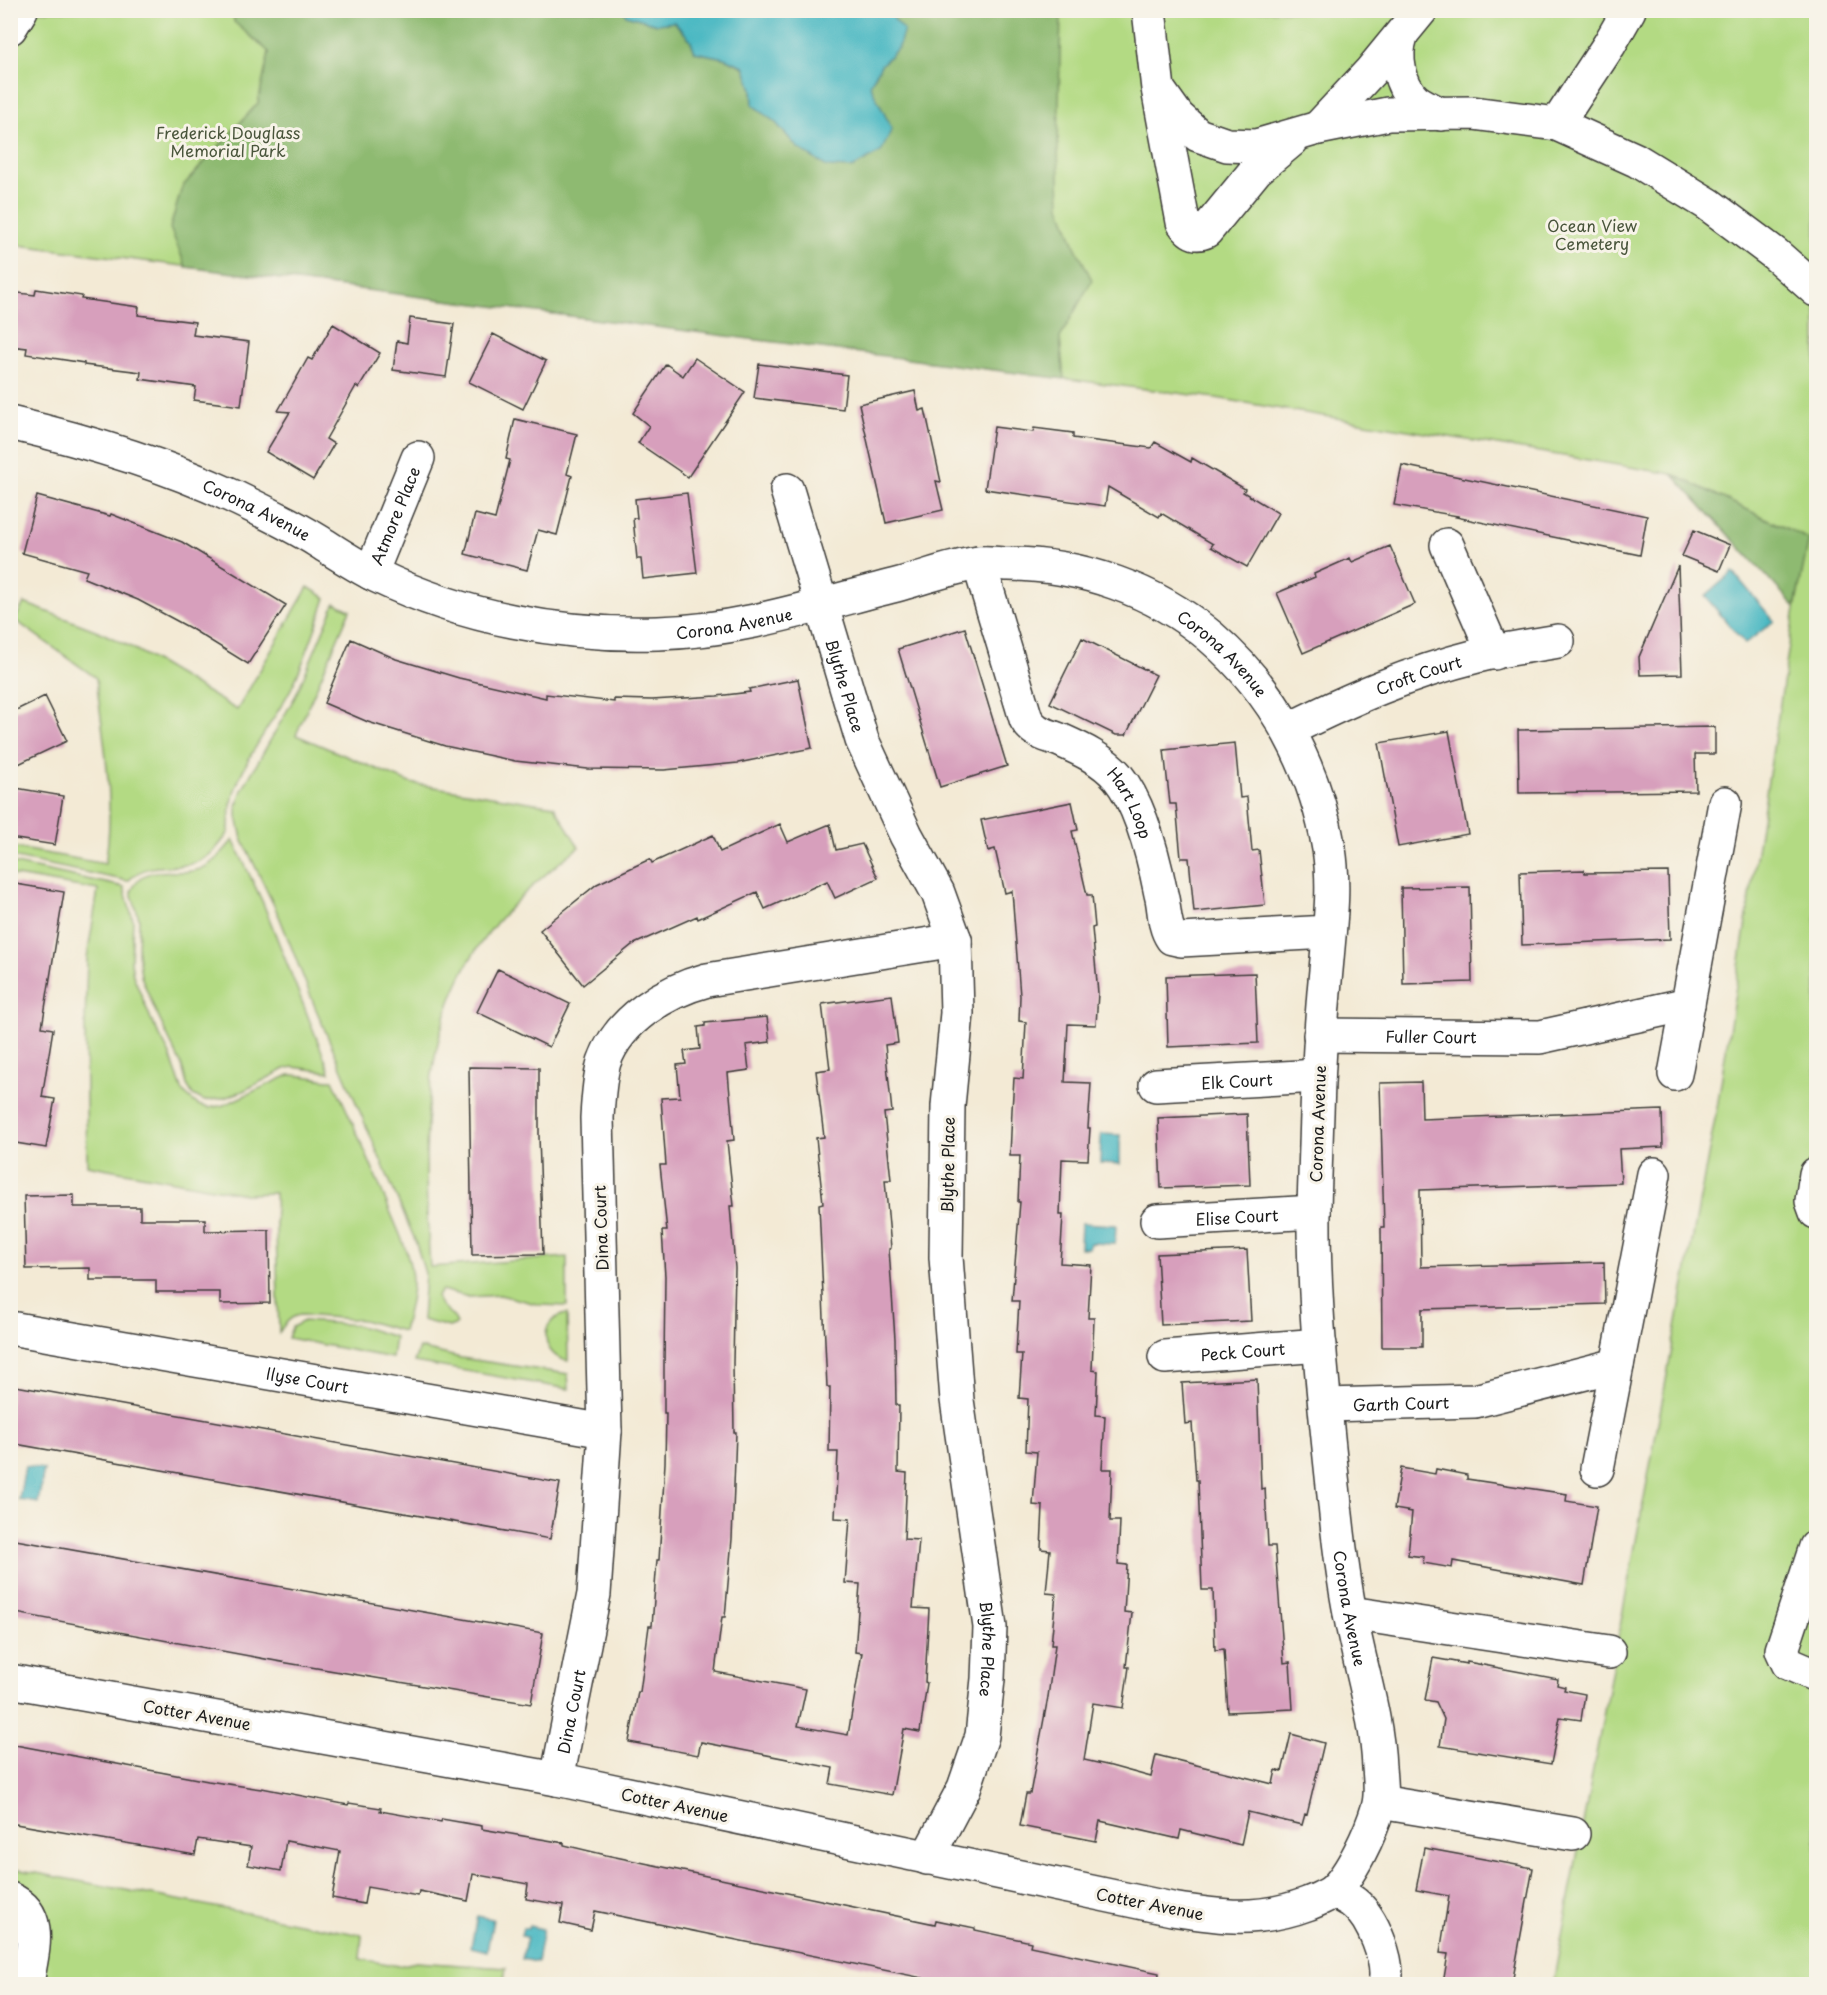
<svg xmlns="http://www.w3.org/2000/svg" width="1827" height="1995" font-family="'Playpen Sans',sans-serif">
	<rect width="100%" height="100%" fill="#f7f3e8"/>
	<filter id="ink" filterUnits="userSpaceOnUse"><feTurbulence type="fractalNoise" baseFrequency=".0167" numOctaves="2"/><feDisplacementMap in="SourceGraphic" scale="12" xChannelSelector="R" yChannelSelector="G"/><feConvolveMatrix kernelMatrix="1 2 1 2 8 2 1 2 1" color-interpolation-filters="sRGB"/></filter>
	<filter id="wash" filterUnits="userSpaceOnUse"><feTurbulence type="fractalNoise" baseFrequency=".008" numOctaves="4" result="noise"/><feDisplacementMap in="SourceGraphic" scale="24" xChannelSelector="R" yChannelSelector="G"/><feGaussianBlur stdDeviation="1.35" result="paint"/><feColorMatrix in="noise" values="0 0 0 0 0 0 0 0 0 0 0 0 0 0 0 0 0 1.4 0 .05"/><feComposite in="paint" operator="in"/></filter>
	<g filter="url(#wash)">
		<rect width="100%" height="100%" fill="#f3ead5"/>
		<!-- green -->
		<path fill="#b3da83" stroke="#687b50" stroke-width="1.5" d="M 11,11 L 1816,11 L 1816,1984 L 1553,1984 L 1717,1108 L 1793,620 L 1808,539 L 1672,474 L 1216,398 L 11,244 Z
			M 308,587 L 326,598 C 316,627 306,657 293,685 C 269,732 226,776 229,832 C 219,846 209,860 190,864 C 166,870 149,860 128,881 L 11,857 L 11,847 L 105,864 C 116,803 103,738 96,678 L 15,620 L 24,603 L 98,631 L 133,648 L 237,710 Z
			M 335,603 L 350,610 L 296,735 L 410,783 L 554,806 L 579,847 C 533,883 486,924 460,978 C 419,1063 424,1175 430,1267 L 567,1257 L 567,1306 L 541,1305 L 500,1295 L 469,1297 L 442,1290 L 437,1296 C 439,1310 455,1312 457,1324 L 449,1327 L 422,1320 L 425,1273 L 415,1240 L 315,1007 L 279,916 L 242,839 L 237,817 L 237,805 L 242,790 L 296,695 Z
			M 233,840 L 263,903 L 330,1072 L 293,1067 L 285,1069 L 243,1091 L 224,1098 L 204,1101 L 193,1095 L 187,1085 L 182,1066 L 154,1008 L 141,976 L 138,953 L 139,919 L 131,892 C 145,860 172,877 197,870 C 212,866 223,852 233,840 Z
			M 11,863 L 124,887 L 133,920 L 131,962 L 133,975 L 151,1019 L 170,1055 L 183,1092 L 198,1105 L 209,1108 L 224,1105 L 289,1075 C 304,1074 318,1080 333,1080 C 353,1123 372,1167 390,1211 C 399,1233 412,1258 412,1282 C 412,1298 407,1315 403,1331 L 363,1320 L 302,1315 C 291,1315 284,1324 279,1333 L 275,1193 L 245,1194 L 87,1165 L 85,1028 L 87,958 L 98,890 L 11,875 Z
			M 567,1314 L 568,1361 C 541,1357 537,1318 567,1314 Z
			M 304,1321 L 356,1325 L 395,1337 L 392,1358 L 288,1338 L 292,1327 Z
			M 419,1348 L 461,1358 L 568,1374 L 569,1389 L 414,1362 Z
			M 10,1868 L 362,1935 L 360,1959 L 398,1966 L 416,1962 L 506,1968 L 503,1984 L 11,1984 Z"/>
		<!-- forest -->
		<path fill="#8eba71" stroke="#556b46" stroke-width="1.5" d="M 624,10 L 626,15 L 657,24 L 674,22 L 690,39 L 695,52 L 724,58 L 744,67 L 752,89 L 753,105 L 776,123 L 798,148 L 892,130 L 870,85 L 881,65 L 898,48 L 891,11 L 1061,11 L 1058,148 L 1060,206 L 1075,246 L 1092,280 L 1060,338 L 1064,379 L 186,267 L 170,228 L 182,187 L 258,103 L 269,52 L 234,22 L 233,11 Z
			M 1672,474 L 1809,539 L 1795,607 Z"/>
		<!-- water -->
		<path fill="#4ab8c2" stroke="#336a6f" stroke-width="1.5" d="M 624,11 L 891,11 L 894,19 L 904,30 L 898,48 L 881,65 L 870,85 L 892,129 L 881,152 L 852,168 L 827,167 L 798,148 L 776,123 L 753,105 L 752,89 L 744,66 L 724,58 L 695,52 L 690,39 L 674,22 L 657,24 L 626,15 Z
			M 1733,572 L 1774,621 L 1745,644 L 1705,596 Z
			M 1101,1134 L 1120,1135 L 1120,1164 L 1100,1163 Z
			M 1081,1223 L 1116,1225 L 1115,1244 L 1090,1243 L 1089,1248 L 1080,1248 Z
			M 25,1466 L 44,1469 L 38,1503 L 19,1500 Z
			M 477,1916 L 493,1919 L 487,1951 L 471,1947 Z
			M 529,1926 L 543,1929 L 537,1962 L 522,1959 L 527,1937 L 521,1936 L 523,1928 L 528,1929 Z"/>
		<g id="blocks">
			<!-- building -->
			<path fill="#d79fbc" d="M 36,289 L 82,296 L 81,299 L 139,307 L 138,315 L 195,322 L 193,335 L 249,342 L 241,406 L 194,400 L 196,387 L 140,379 L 141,372 L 84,365 L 84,363 L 26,354 L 27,348 L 10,346 L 10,292 L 35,295 Z
				M 410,318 L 454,324 L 446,377 L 393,370 L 397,341 L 407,343 Z
				M 333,324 L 380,353 L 359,388 L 356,386 L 326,439 L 334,444 L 313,480 L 266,452 L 290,412 L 278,411 L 308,358 L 312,360 Z
				M 493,334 L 546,361 L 523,409 L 469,382 Z
				M 695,358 L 745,392 L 688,477 L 638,443 L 649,426 L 633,413 L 666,364 L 683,376 Z
				M 759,364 L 847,375 L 843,409 L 754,398 Z
				M 915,391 L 919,411 L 925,409 L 941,482 L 936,481 L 943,510 L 886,523 L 859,404 Z
				M 515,419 L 577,434 L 567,474 L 572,476 L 557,535 L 538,530 L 527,570 L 465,554 L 475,514 L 495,519 L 510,460 L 506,459 Z
				M 994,427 L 1033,432 L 1034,428 L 1073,433 L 1073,438 L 1151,448 L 1155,442 L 1191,462 L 1192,458 L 1245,489 L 1243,492 L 1278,513 L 1247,567 L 1211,547 L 1213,544 L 1161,513 L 1159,517 L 1108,487 L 1105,506 L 985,489 Z
				M 1402,465 L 1647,516 L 1640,555 L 1456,517 L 1458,516 L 1394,505 Z
				M 687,493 L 697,573 L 643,579 L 641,559 L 637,559 L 633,518 L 637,518 L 635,499 Z
				M 37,496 L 110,516 L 111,514 L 182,542 L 286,605 L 248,664 L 190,628 L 138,600 L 84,578 L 87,571 L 22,553 Z
				M 1694,530 L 1730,545 L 1719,571 L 1682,556 Z
				M 1390,546 L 1415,604 L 1303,653 L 1277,593 L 1315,577 L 1314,574 L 1350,558 L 1352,562 Z
				M 1678,566 L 1682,674 L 1640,675 L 1639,657 Z
				M 965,628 L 1007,766 L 940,787 L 898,649 Z
				M 1082,638 L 1156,675 L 1126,735 L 1116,735 L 1050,703 Z
				M 351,639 L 396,659 L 459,678 L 546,698 L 546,694 L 614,702 L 614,699 L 652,700 L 717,696 L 750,692 L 749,689 L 798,679 L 812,748 L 738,763 L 664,770 L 588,769 L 515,761 L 445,746 L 368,722 L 324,703 Z
				M 45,696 L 67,741 L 10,768 L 10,713 Z
				M 1715,727 L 1715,754 L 1695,754 L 1696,791 L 1519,793 L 1518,730 Z
				M 1449,731 L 1468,834 L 1398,847 L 1379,743 Z
				M 1235,743 L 1240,798 L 1247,797 L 1252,851 L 1259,850 L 1265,905 L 1194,912 L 1189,858 L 1181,858 L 1176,804 L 1170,804 L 1164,750 Z
				M 10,787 L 63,796 L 55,845 L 10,838 Z
				M 1072,802 L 1078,830 L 1072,831 L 1087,895 L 1092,895 L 1095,927 L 1092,928 L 1098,993 L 1096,1025 L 1068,1024 L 1065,1082 L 1091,1083 L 1088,1128 L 1090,1128 L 1088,1160 L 1062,1159 L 1060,1215 L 1063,1215 L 1060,1263 L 1091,1265 L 1088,1318 L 1094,1318 L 1092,1370 L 1098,1371 L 1096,1415 L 1105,1416 L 1102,1469 L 1112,1469 L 1110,1521 L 1120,1521 L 1118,1564 L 1127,1565 L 1124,1612 L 1132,1613 L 1126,1667 L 1129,1667 L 1123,1708 L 1093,1703 L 1084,1760 L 1111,1766 L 1151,1777 L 1156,1755 L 1273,1784 L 1276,1770 L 1282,1772 L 1291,1734 L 1324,1743 L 1307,1815 L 1305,1814 L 1302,1825 L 1248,1812 L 1241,1845 L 1181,1830 L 1179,1839 L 1100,1821 L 1096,1841 L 1020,1826 L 1026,1794 L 1030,1794 L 1048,1697 L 1055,1645 L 1051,1645 L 1056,1594 L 1046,1593 L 1050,1550 L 1041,1549 L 1043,1506 L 1033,1505 L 1037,1452 L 1026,1451 L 1028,1399 L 1019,1398 L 1022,1354 L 1016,1354 L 1019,1301 L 1012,1301 L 1020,1202 L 1018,1202 L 1020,1156 L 1010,1156 L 1012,1110 L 1014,1078 L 1023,1079 L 1026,1022 L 1019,1021 L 1020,996 L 1012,891 L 1005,893 L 995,849 L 988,851 L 981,820 Z
				M 780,824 L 788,842 L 830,824 L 836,850 L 862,844 L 878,878 L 835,898 L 827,881 L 765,909 L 757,892 L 698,919 L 697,916 L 632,945 L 583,985 L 540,930 L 597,884 L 650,859 L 652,863 L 713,835 L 720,852 Z
				M 1584,870 L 1585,873 L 1668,872 L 1670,939 L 1522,945 L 1520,872 Z
				M 10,883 L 64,892 L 42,1027 L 53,1029 L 42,1097 L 55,1099 L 46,1148 L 10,1142 Z
				M 1470,887 L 1472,982 L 1403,984 L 1401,888 Z
				M 498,969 L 570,1004 L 549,1047 L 477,1012 Z
				M 1255,973 L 1258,1043 L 1168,1047 L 1166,976 Z
				M 892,995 L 898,1043 L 885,1045 L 892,1112 L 884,1113 L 891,1180 L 885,1180 L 891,1248 L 889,1249 L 895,1339 L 896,1405 L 899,1405 L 898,1472 L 907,1473 L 904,1539 L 919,1540 L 913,1608 L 929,1609 L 925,1682 L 927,1683 L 920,1732 L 904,1729 L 892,1795 L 830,1784 L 833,1768 L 701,1742 L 698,1755 L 629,1742 L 638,1692 L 640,1692 L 649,1626 L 652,1626 L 657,1560 L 659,1560 L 665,1463 L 666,1413 L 664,1413 L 664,1364 L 665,1276 L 662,1231 L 667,1231 L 660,1165 L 666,1165 L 661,1098 L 680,1097 L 677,1065 L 686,1064 L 684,1051 L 700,1049 L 698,1027 L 705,1026 L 705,1023 L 767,1017 L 770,1042 L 746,1045 L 749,1070 L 728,1073 L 734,1140 L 727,1141 L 734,1206 L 730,1206 L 735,1268 L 733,1363 L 734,1432 L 736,1432 L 732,1539 L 725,1617 L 722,1617 L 715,1672 L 806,1689 L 798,1726 L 848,1735 L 862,1653 L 855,1652 L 860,1584 L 845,1583 L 850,1519 L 835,1518 L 838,1452 L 829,1452 L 830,1387 L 827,1387 L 819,1204 L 823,1203 L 816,1138 L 824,1137 L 816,1071 L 830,1069 L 822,1004 Z
				M 469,1067 L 539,1068 L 539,1136 L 543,1254 L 472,1255 Z
				M 1421,1082 L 1422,1119 L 1662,1110 L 1663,1147 L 1619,1149 L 1621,1183 L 1420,1190 L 1421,1267 L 1604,1262 L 1605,1304 L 1422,1309 L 1422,1347 L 1382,1347 L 1381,1227 L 1384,1227 L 1380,1083 Z
				M 1247,1114 L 1250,1185 L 1161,1188 L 1158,1118 Z
				M 74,1195 L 74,1207 L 140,1207 L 140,1219 L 205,1219 L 205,1231 L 269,1230 L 270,1303 L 220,1304 L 220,1292 L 156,1292 L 156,1280 L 90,1280 L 90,1268 L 26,1269 L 24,1196 Z
				M 1247,1250 L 1251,1321 L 1161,1325 L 1157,1254 Z
				M 1257,1379 L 1261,1489 L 1265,1488 L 1268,1546 L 1275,1546 L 1284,1663 L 1290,1662 L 1293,1709 L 1228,1712 L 1224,1649 L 1215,1650 L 1213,1590 L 1202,1590 L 1198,1480 L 1196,1480 L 1192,1423 L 1185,1424 L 1182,1383 Z
				M 10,1385 L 560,1483 L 550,1539 L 10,1443 Z
				M 1401,1468 L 1435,1474 L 1436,1469 L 1467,1475 L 1467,1479 L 1567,1494 L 1566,1501 L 1597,1506 L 1584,1585 L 1453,1561 L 1452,1568 L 1423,1563 L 1424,1557 L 1408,1555 L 1412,1512 L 1394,1509 Z
				M 10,1539 L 543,1633 L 531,1704 L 287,1663 L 10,1612 Z
				M 1433,1658 L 1467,1664 L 1467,1662 L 1558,1679 L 1557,1685 L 1565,1687 L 1564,1690 L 1585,1694 L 1581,1720 L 1560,1717 L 1551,1764 L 1440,1746 L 1444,1719 L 1436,1702 L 1425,1700 Z
				M 10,1744 L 208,1781 L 261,1789 L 262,1788 L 348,1805 L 349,1803 L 381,1808 L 380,1811 L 441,1822 L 442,1819 L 482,1826 L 482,1829 L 564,1843 L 564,1845 L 606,1855 L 935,1924 L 936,1920 L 975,1928 L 975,1930 L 1031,1942 L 1030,1946 L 1159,1973 L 1158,1984 L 922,1984 L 923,1978 L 595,1911 L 591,1930 L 560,1923 L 563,1905 L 526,1899 L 528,1884 L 473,1874 L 468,1901 L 419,1891 L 418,1896 L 367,1887 L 364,1904 L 332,1898 L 340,1851 L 286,1841 L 281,1871 L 248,1865 L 251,1847 L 198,1839 L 195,1855 L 10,1823 Z
				M 1424,1848 L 1533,1868 L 1512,1984 L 1443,1984 L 1448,1954 L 1440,1953 L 1449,1896 L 1416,1890 Z"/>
		</g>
	</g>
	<g filter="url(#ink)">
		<use href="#blocks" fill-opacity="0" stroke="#3c3b38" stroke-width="1.5"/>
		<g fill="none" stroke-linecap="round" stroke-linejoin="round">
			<defs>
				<g id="minor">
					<path d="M 1149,10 L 1158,89 L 1178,117 L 1198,135 L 1227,145 L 1256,146 L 1318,128 L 1388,114 L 1473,113 L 1557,124 L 1636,160 L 1708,204 L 1775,254 L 1816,290"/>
					<path d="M 10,28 L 21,10"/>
					<path d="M 1401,36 C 1394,56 1399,85 1415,100 C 1423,106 1432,110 1441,114"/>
					<path d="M 1159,94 L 1183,222 C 1189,231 1195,236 1206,231 L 1256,170 L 1292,140"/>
					<path d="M 1557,124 L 1609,45 L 1629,10"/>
					<path d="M 1318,128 L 1371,71 L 1421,10"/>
					<path id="s1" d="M 10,423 C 87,441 161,463 232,496 C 261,510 291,524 318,541 C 337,553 356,566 377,576 C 464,618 562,636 658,633 C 741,631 820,604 900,584 C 926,577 954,566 980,563 C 989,562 999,564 1008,564 C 1081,564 1155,590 1211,637 C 1275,692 1315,767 1329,849 C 1335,886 1330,923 1327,959 C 1323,1000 1320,1042 1318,1083 C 1317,1124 1315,1166 1314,1207 C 1313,1302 1324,1401 1334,1495 C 1338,1536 1343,1578 1351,1618 C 1360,1667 1377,1717 1379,1767 C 1380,1781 1382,1795 1378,1808 C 1371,1832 1351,1876 1332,1892 C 1328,1895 1313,1902 1307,1904 C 1259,1922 1221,1917 1172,1909 L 557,1779 L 10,1681"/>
					<path id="s2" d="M 787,490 L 862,740 L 906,835 L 938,893 L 955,940 L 957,1013 L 948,1106 L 946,1257 L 957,1400 L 990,1627 L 988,1679 L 982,1736 L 964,1788 L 927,1858"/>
					<path d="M 1447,545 L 1494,653"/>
					<path id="s3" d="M 979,563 L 1026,719 C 1034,733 1045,734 1060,740 C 1080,749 1103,759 1118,777 C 1141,805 1154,859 1161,894 C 1165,908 1163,925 1172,938 L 1181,940 L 1329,932"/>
					<path id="s4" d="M 371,573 L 418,458"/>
					<path id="s5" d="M 1288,730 C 1350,699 1409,673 1477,656 C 1503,649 1531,646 1558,641"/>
					<path id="s6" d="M 1320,1035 L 1540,1037 L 1688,1004"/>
					<path d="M 1675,1074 L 1725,803"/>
					<path id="s7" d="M 1156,1085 L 1318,1076"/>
					<path d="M 1816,1174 L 1812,1201 L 1816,1212"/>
					<path id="s8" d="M 1157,1221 L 1314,1212"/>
					<path id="s9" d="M 10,1328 L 605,1431"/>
					<path id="s10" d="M 1165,1357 L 1320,1345"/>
					<path id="s11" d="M 1326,1405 L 1475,1401 L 1617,1365"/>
					<path d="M 1597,1469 L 1654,1174"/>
					<path d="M 1816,1547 L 1782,1650 L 1788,1663 L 1816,1675"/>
					<path d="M 1350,1613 L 1609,1652"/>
					<path id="s12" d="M 557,1779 L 594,1594 L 605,1431 L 597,1118 C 598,1100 599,1080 604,1062 C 619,1019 666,991 707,980 L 955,940"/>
					<path d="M 1380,1802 L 1573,1834"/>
					<path d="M 1334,1891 C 1340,1895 1348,1898 1354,1903 C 1373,1918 1390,1962 1385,1984"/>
					<path d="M 10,1899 C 46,1915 31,1954 27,1984"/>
				</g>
			</defs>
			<!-- minor casing -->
			<use href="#minor" stroke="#3c3b38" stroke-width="36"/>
			<!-- minor -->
			<use href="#minor" stroke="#fff" stroke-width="33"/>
		</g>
	</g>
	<g text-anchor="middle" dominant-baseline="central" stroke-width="6" stroke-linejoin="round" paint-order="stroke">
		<!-- park labels -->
		<g font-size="16" fill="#49553b" stroke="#f7f3e8">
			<text x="228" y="132">Frederick Douglass<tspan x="228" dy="18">Memorial Park</tspan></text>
			<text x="1592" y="225">Ocean View<tspan x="1592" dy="18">Cemetery</tspan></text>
		</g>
		<!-- street labels -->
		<g font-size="16" fill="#1c1c1c" stroke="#f7f3e8">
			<text stroke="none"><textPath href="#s1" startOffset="262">Corona Avenue</textPath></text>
			<text stroke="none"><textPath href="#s4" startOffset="62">Atmore Place</textPath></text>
			<text stroke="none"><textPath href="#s1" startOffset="766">Corona Avenue</textPath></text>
			<text stroke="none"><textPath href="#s1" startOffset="1287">Corona Avenue</textPath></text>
			<text stroke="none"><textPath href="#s5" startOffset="142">Croft Court</textPath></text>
			<text stroke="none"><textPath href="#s2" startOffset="204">Blythe Place</textPath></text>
			<text stroke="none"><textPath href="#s3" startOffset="302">Hart Loop</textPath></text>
			<text stroke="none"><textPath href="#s6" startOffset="111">Fuller Court</textPath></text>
			<text stroke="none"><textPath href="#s7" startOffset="81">Elk Court</textPath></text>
			<text transform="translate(1317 1124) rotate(-88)">Corona Avenue</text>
			<text transform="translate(947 1165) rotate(-89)">Blythe Place</text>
			<text stroke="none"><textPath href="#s8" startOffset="80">Elise Court</textPath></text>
			<text transform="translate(600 1228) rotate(-92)">Dina Court</text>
			<text stroke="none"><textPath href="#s10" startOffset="78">Peck Court</textPath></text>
			<text stroke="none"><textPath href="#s9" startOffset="302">Ilyse Court</textPath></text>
			<text stroke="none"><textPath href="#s11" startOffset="75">Garth Court</textPath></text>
			<text stroke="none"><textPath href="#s1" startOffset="2277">Corona Avenue</textPath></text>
			<text stroke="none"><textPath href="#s2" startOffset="1194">Blythe Place</textPath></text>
			<text stroke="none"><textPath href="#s12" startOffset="69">Dina Court</textPath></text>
			<text transform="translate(197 1714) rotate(10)">Cotter Avenue</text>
			<text transform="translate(675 1804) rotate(12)">Cotter Avenue</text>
			<text transform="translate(1150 1903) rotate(11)">Cotter Avenue</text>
		</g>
	</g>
	<!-- margin -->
	<rect width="1827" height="1995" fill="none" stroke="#f7f3e8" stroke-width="36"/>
</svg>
